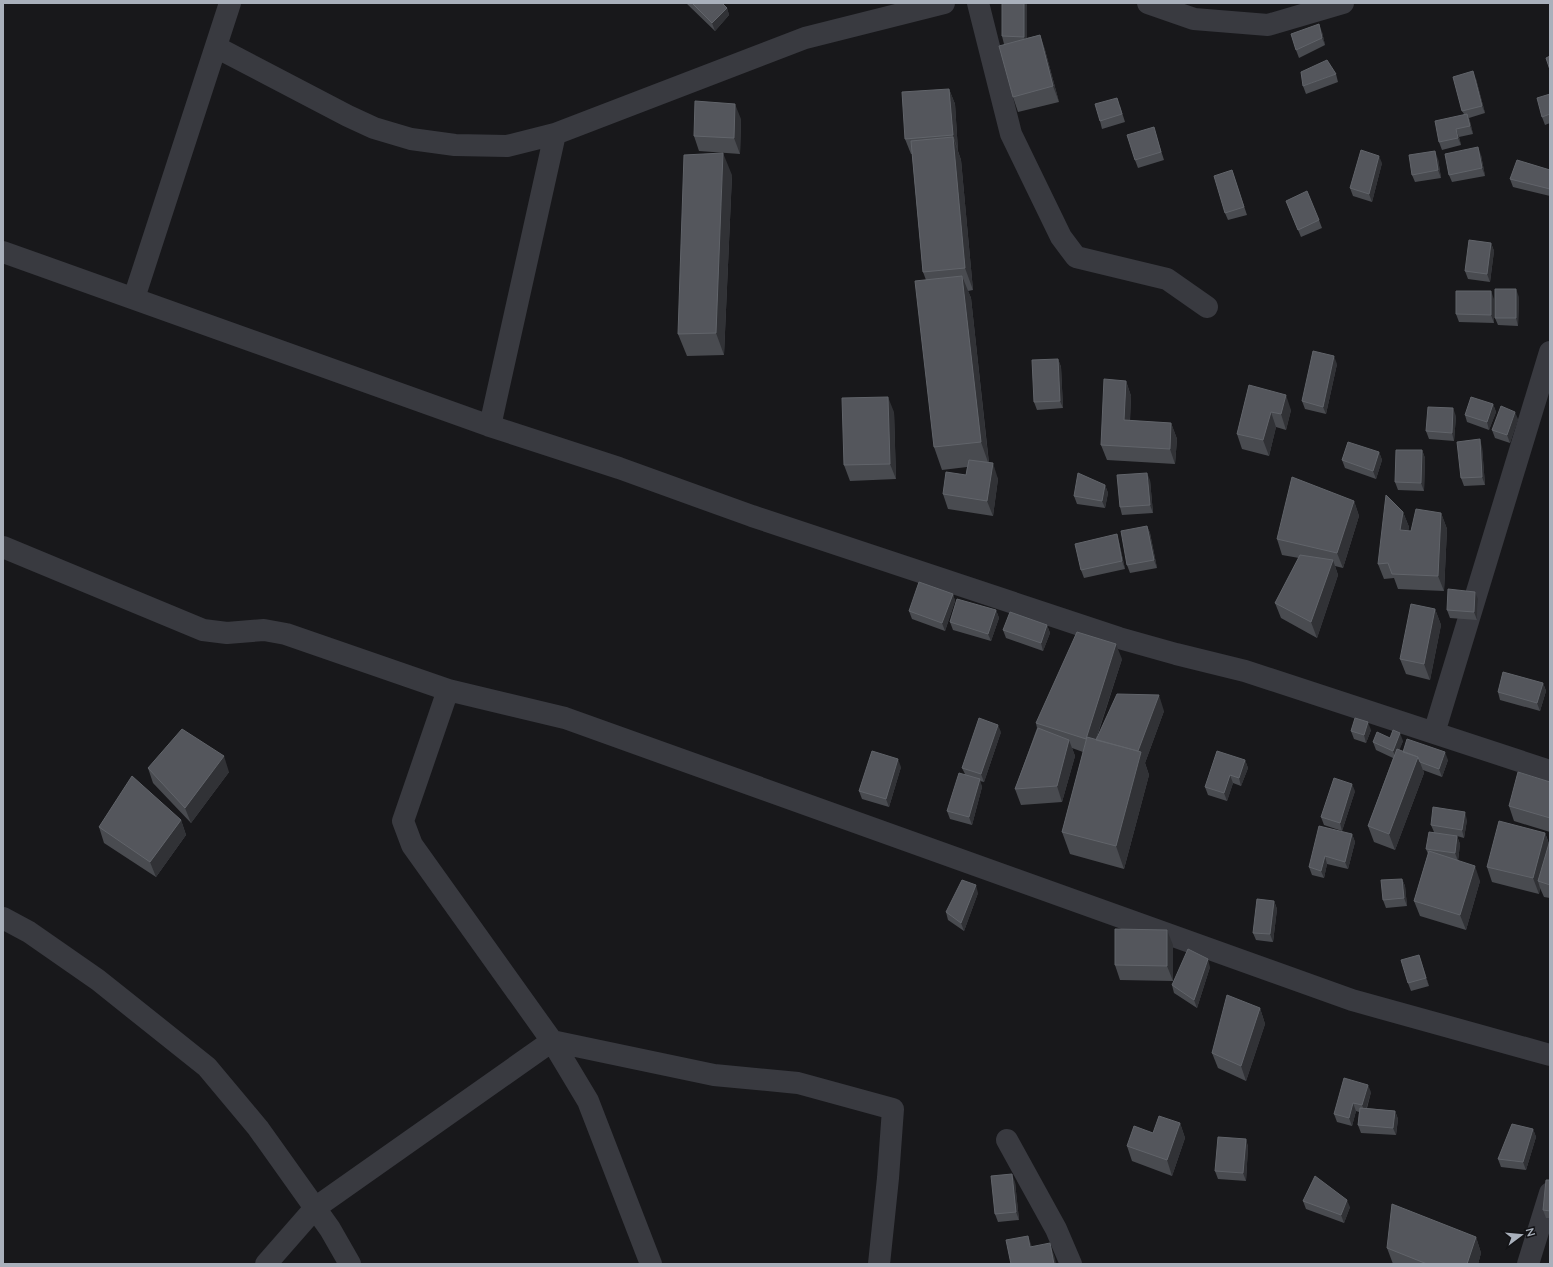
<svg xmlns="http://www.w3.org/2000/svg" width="1553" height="1267" font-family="Lato,sans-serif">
	<rect width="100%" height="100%" fill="#18181b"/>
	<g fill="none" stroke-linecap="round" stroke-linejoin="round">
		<!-- minor -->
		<path stroke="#393a40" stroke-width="22" d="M 978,3 L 1011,134 L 1061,237 L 1076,257 L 1167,279 L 1207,307
			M 1148,3 L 1194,19 L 1268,25 L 1343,3
			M 216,47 L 348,116 L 374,128 L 411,139 L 455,145 L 507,146 L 555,134 L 490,426
			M 555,134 L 805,38 L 944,3
			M 3,252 L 490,426 L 619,468 L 752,516 L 1119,638 L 1176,654 L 1245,671 L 1550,771
			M 134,298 L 230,3
			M 3,547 L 203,630 L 227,633 L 264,630 L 286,634 L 448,690 L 565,718 L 1352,1000 L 1550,1055
			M 448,690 L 403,821 L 412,845 L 552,1041 L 588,1101 L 651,1264
			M 1434,733 L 1550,352
			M 3,918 L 29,932 L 98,980 L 207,1067 L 258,1128 L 330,1229 L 350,1264
			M 1007,1140 L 1056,1229 L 1071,1264
			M 266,1264 L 315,1208 L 552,1041 L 714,1075 L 798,1083 L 893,1109 L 888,1178 L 879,1264
			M 1528,1264 L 1550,1193"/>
	</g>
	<!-- wall -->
	<path fill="#494b50" d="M 686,3 L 722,3 L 727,8 L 729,15 L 715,31 Z
		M 1002,3 L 1026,3 L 1027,6 L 1027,38 L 1040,35 L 1045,50 L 1059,102 L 1018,112 L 1013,97 L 1004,44 L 1002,36 Z
		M 1322,32 L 1325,45 L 1299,58 L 1296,50 Z
		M 1336,74 L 1338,82 L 1306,94 L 1303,86 Z
		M 1476,79 L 1485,113 L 1469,118 L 1473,134 L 1459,137 L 1461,145 L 1442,150 L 1439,142 L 1464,114 L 1462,111 Z
		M 949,89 L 955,104 L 958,151 L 961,160 L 973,290 L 968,291 L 971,298 L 989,463 L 998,479 L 993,516 L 948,509 L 943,494 L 966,475 L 967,467 L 942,470 L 934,447 L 926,280 L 923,272 L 912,154 L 911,154 L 905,139 Z
		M 1550,94 L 1550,123 L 1545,125 L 1542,117 Z
		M 1120,106 L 1125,122 L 1102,129 L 1100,121 Z
		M 741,119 L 740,154 L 699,151 L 694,136 Z
		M 1156,135 L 1164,160 L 1138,168 L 1135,160 Z
		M 1481,155 L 1485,176 L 1452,182 L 1449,175 Z
		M 1438,159 L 1441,178 L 1415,182 L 1412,175 Z
		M 1382,163 L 1372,202 L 1353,196 L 1350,188 Z
		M 1232,170 L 1247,215 L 1228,220 L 1225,213 Z
		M 1550,170 L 1550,196 L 1513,187 L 1510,179 Z
		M 732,175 L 724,355 L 687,356 L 678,334 Z
		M 1286,201 L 1319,220 L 1322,228 L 1301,237 Z
		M 1491,243 L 1494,251 L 1490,282 L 1468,279 L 1465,271 Z
		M 1519,297 L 1518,326 L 1498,325 L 1495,318 Z
		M 1494,299 L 1494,323 L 1459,322 L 1456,314 Z
		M 1058,359 L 1061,367 L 1063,408 L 1037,410 L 1034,402 Z
		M 1337,364 L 1326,414 L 1305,409 L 1302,401 Z
		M 1126,381 L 1131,396 L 1130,421 L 1171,423 L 1177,439 L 1175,464 L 1107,460 L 1101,445 Z
		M 1249,385 L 1291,410 L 1286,430 L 1276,427 L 1269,456 L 1242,449 L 1237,434 Z
		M 1493,404 L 1496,412 L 1489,430 L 1467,422 L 1465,415 Z
		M 894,412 L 896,479 L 850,481 L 844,465 Z
		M 1456,416 L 1454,441 L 1429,439 L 1426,431 Z
		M 1518,419 L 1510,443 L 1495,438 L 1492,430 Z
		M 1482,447 L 1485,485 L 1464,486 L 1461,478 Z
		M 1422,450 L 1425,458 L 1424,491 L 1398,490 L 1395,482 Z
		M 1379,452 L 1382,460 L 1376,479 L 1345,468 L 1342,460 Z
		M 1150,480 L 1153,513 L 1122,515 L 1120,507 Z
		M 1105,485 L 1108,493 L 1105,508 L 1077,504 L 1074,496 Z
		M 1354,501 L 1359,516 L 1343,568 L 1335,566 L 1338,575 L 1317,638 L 1281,618 L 1275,603 L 1299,558 L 1282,555 L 1277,539 Z
		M 1403,512 L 1409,527 L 1408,531 L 1411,531 L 1441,513 L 1447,529 L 1444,591 L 1398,589 L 1394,578 L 1384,579 L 1378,564 Z
		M 1147,526 L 1150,533 L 1157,568 L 1130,573 L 1127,565 Z
		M 1119,542 L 1125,569 L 1084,578 L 1081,570 Z
		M 953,594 L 955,601 L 945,631 L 912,619 L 909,611 Z
		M 1478,599 L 1477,620 L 1450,618 L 1447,610 Z
		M 1435,609 L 1441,625 L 1430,680 L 1406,674 L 1400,659 Z
		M 996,610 L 999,618 L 991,641 L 953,630 L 950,622 Z
		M 1047,625 L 1050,633 L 1043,651 L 1006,638 L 1003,630 Z
		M 1122,659 L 1097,737 L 1164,711 L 1145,763 L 1149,775 L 1124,869 L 1070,854 L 1062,832 L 1083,752 L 1072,748 L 1075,756 L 1062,802 L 1021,805 L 1015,789 L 1037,728 L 1036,723 Z
		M 1543,683 L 1546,691 L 1540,711 L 1500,700 L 1498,692 Z
		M 1371,730 L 1366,743 L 1354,739 L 1351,731 Z
		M 1001,732 L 984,782 L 980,781 L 982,787 L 972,825 L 950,819 L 947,811 L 965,774 L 962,768 Z
		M 1390,738 L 1403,741 L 1399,750 L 1403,752 L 1448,760 L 1442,777 L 1423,770 L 1424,773 L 1395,850 L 1374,842 L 1368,826 L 1393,758 L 1376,750 L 1373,742 Z
		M 1245,760 L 1248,768 L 1241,786 L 1233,783 L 1227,801 L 1208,795 L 1205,787 Z
		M 901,767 L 889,807 L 862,799 L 859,791 Z
		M 148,768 L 229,772 L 191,823 L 153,783 Z
		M 1550,782 L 1550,832 L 1514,821 L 1509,806 Z
		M 1355,791 L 1342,831 L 1324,825 L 1321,817 Z
		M 181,820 L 186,835 L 156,877 L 104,843 L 99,827 Z
		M 1467,820 L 1464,838 L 1457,836 L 1460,844 L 1458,861 L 1480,881 L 1466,930 L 1420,916 L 1414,901 L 1428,854 L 1426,849 L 1434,832 L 1431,825 Z
		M 1545,833 L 1549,843 L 1550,840 L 1550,898 L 1544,897 L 1540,888 L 1539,894 L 1492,882 L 1487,867 Z
		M 1352,834 L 1355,842 L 1348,869 L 1327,864 L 1324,878 L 1312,875 L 1309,867 Z
		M 1402,879 L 1405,886 L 1407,906 L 1386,908 L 1383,900 Z
		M 978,893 L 964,931 L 948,920 L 946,912 Z
		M 1274,901 L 1277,909 L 1273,942 L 1256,940 L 1253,933 Z
		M 1173,945 L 1173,981 L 1120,980 L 1115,965 Z
		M 1419,955 L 1429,986 L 1411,991 L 1408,983 Z
		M 1210,967 L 1197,1008 L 1174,993 L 1172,985 Z
		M 1260,1008 L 1265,1024 L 1246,1081 L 1218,1068 L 1212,1053 Z
		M 1371,1092 L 1367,1108 L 1395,1111 L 1398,1119 L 1396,1135 L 1361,1133 L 1358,1125 L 1359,1112 L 1356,1111 L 1352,1126 L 1337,1122 L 1334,1114 Z
		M 1180,1123 L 1185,1138 L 1172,1176 L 1132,1161 L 1127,1146 L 1153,1133 Z
		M 1533,1129 L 1536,1137 L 1526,1170 L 1501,1167 L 1498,1159 Z
		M 1246,1139 L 1248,1147 L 1246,1181 L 1218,1179 L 1215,1171 Z
		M 1550,1180 L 1550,1218 L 1546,1218 L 1543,1210 Z
		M 1015,1182 L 1019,1220 L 998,1222 L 995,1214 Z
		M 1303,1201 L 1350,1207 L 1344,1223 L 1306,1209 Z
		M 1476,1237 L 1481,1253 L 1478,1264 L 1393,1264 L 1387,1248 Z"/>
	<!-- shaded-wall -->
	<path fill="#313236" d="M 1024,3 L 1026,3 L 1027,6 L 1027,45 L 1024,37 Z
		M 727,8 L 729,15 L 715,31 L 712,23 Z
		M 1319,24 L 1322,32 L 1325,45 L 1322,38 Z
		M 1040,35 L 1045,50 L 1059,102 L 1053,86 Z
		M 1473,71 L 1476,79 L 1485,113 L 1482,106 Z
		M 949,89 L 955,104 L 958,151 L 953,135 Z
		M 735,104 L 741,119 L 740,154 L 734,138 Z
		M 1467,114 L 1470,121 L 1473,134 L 1470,126 Z
		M 1456,129 L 1459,137 L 1461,145 L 1458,138 Z
		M 953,137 L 961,160 L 973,290 L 965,268 Z
		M 1478,147 L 1481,155 L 1485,176 L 1482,168 Z
		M 1435,151 L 1438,159 L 1441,178 L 1438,170 Z
		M 723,153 L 732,175 L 724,355 L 716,333 Z
		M 1379,156 L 1382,163 L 1372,202 L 1369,194 Z
		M 1491,243 L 1494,251 L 1490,282 L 1487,274 Z
		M 962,276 L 971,298 L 989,465 L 981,442 Z
		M 1516,289 L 1519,297 L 1518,326 L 1516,318 Z
		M 1491,291 L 1494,299 L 1494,323 L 1491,315 Z
		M 1334,356 L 1337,364 L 1326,414 L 1323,407 Z
		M 1058,359 L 1061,367 L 1063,408 L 1060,401 Z
		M 1126,381 L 1131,396 L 1129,436 L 1124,420 Z
		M 1286,395 L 1291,410 L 1286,430 L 1281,414 Z
		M 888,397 L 894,412 L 896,479 L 890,464 Z
		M 1493,404 L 1496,412 L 1489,430 L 1487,422 Z
		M 1453,408 L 1456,416 L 1454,441 L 1452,433 Z
		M 1271,412 L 1276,427 L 1269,456 L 1263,440 Z
		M 1515,412 L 1518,419 L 1510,443 L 1507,435 Z
		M 1171,423 L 1177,439 L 1175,464 L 1170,449 Z
		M 1480,439 L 1482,447 L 1485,485 L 1482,477 Z
		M 1422,450 L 1425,458 L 1424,491 L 1421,483 Z
		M 1379,452 L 1382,460 L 1376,479 L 1373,471 Z
		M 993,463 L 998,479 L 993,516 L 987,501 Z
		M 1147,473 L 1150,480 L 1153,513 L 1150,505 Z
		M 1105,485 L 1108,493 L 1105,508 L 1102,501 Z
		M 1354,501 L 1359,516 L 1343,568 L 1337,553 Z
		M 1403,512 L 1409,527 L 1406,545 L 1400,530 Z
		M 1441,513 L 1447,529 L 1444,591 L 1438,576 Z
		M 1147,526 L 1150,533 L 1157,568 L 1154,560 Z
		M 1117,534 L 1119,542 L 1125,569 L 1122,561 Z
		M 1333,560 L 1338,575 L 1317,638 L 1311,622 Z
		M 1475,592 L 1478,599 L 1477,620 L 1474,612 Z
		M 953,594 L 955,601 L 945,631 L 942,623 Z
		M 1435,609 L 1441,625 L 1430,680 L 1424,664 Z
		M 996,610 L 999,618 L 991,641 L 988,634 Z
		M 1047,625 L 1050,633 L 1043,651 L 1041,643 Z
		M 1116,644 L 1122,659 L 1091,754 L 1086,739 Z
		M 1543,683 L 1546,691 L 1540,711 L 1537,703 Z
		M 1159,695 L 1164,711 L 1145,763 L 1149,775 L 1124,869 L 1116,846 L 1136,756 Z
		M 1368,722 L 1371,730 L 1366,743 L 1364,735 Z
		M 998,725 L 1001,732 L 984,782 L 981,774 Z
		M 1400,733 L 1403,741 L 1396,759 L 1393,751 Z
		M 1069,740 L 1075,756 L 1062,802 L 1057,786 Z
		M 1445,752 L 1448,760 L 1442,777 L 1439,769 Z
		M 224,756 L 229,772 L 191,823 L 185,808 Z
		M 1418,757 L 1424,773 L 1395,850 L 1389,834 Z
		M 898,759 L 901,767 L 889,807 L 886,799 Z
		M 1245,760 L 1248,768 L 1241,786 L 1239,778 Z
		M 1230,775 L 1233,783 L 1227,801 L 1224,793 Z
		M 980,779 L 982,787 L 972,825 L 969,817 Z
		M 1352,784 L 1355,791 L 1342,831 L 1340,823 Z
		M 1465,812 L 1467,820 L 1464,838 L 1462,830 Z
		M 181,820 L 186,835 L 156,877 L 150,862 Z
		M 1545,833 L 1550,847 L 1538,881 L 1540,888 L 1539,894 L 1533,878 Z
		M 1352,834 L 1355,842 L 1348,869 L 1345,862 Z
		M 1457,836 L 1460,844 L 1458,861 L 1455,853 Z
		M 1325,856 L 1327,864 L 1324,878 L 1321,871 Z
		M 1475,866 L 1480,881 L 1466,930 L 1460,915 Z
		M 1402,879 L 1405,886 L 1407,906 L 1404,898 Z
		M 976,885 L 978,893 L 964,931 L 961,923 Z
		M 1274,901 L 1277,909 L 1273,942 L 1270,934 Z
		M 1167,930 L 1173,945 L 1173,981 L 1167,966 Z
		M 1419,955 L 1422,963 L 1429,986 L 1426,978 Z
		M 1208,959 L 1210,967 L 1197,1008 L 1194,1000 Z
		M 1260,1008 L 1265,1024 L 1246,1081 L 1241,1066 Z
		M 1368,1085 L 1371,1092 L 1365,1113 L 1362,1105 Z
		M 1353,1103 L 1356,1111 L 1352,1126 L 1349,1118 Z
		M 1395,1111 L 1398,1119 L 1396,1135 L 1393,1128 Z
		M 1180,1123 L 1185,1138 L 1172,1176 L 1167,1160 Z
		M 1533,1129 L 1536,1137 L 1526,1170 L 1523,1162 Z
		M 1246,1139 L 1248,1147 L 1246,1181 L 1243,1173 Z
		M 1012,1174 L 1015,1182 L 1019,1220 L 1016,1212 Z
		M 1347,1200 L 1350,1207 L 1344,1223 L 1341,1215 Z
		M 1028,1236 L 1034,1252 L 1030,1247 Z
		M 1476,1237 L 1481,1253 L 1478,1264 L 1467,1264 Z
		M 1050,1243 L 1055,1258 L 1056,1264 L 1054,1264 Z"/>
	<!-- building -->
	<path fill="#54565c" stroke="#61646a" d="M 692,3 L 722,3 L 727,8 L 712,23 Z
		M 1002,3 L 1024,3 L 1024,37 L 1002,36 Z
		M 1319,24 L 1322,38 L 1296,50 L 1291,34 Z
		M 1040,35 L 1053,86 L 1013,97 L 999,46 Z
		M 1550,56 L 1550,70 L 1546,58 Z
		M 1327,60 L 1336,74 L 1303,86 L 1301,72 Z
		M 1473,71 L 1482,106 L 1462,111 L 1453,77 Z
		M 949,89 L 953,135 L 905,139 L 902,92 Z
		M 1550,94 L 1550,114 L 1542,117 L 1537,98 Z
		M 1117,98 L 1122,114 L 1100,121 L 1095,104 Z
		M 695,101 L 735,104 L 734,138 L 694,136 Z
		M 1467,114 L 1470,126 L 1456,129 L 1458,138 L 1439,142 L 1435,121 Z
		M 1154,127 L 1161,152 L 1135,160 L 1127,135 Z
		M 953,137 L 965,268 L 923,272 L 911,141 Z
		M 1478,147 L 1482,168 L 1449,175 L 1445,154 Z
		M 1361,150 L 1379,156 L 1369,194 L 1350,188 Z
		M 1435,151 L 1438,170 L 1412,175 L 1409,155 Z
		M 723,153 L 716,333 L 678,334 L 684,155 Z
		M 1517,160 L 1550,170 L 1550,189 L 1510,179 Z
		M 1232,170 L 1244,207 L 1225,213 L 1214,176 Z
		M 1307,191 L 1319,220 L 1298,230 L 1286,201 Z
		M 1469,240 L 1491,243 L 1487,274 L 1465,271 Z
		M 962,276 L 981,442 L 934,447 L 915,281 Z
		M 1495,289 L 1516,289 L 1516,318 L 1495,318 Z
		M 1456,291 L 1491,291 L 1491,315 L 1456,314 Z
		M 1313,351 L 1334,356 L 1323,407 L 1302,401 Z
		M 1058,359 L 1060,401 L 1034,402 L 1032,360 Z
		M 1104,379 L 1126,381 L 1124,420 L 1171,423 L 1170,449 L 1101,445 Z
		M 1249,385 L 1286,395 L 1281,414 L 1271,412 L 1263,440 L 1237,434 Z
		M 888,397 L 890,464 L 844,465 L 842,398 Z
		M 1471,397 L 1493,404 L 1487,422 L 1465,415 Z
		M 1501,406 L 1515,412 L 1507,435 L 1492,430 Z
		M 1428,407 L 1453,408 L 1452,433 L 1426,431 Z
		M 1480,439 L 1482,477 L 1461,478 L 1457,442 Z
		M 1348,442 L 1379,452 L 1373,471 L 1342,460 Z
		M 1396,450 L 1422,450 L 1421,483 L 1395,482 Z
		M 969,460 L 993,463 L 987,501 L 943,494 L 946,472 L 966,475 Z
		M 1078,473 L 1105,485 L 1102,501 L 1074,496 Z
		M 1147,473 L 1150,505 L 1120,507 L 1117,475 Z
		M 1292,477 L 1354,501 L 1337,553 L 1277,539 Z
		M 1386,495 L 1403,512 L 1400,530 L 1411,531 L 1416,509 L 1441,513 L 1438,576 L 1392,574 L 1388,563 L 1378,564 Z
		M 1147,526 L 1154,560 L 1127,565 L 1121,531 Z
		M 1117,534 L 1122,561 L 1081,570 L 1075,544 Z
		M 1300,555 L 1333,560 L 1311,622 L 1275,603 Z
		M 919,582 L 953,594 L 942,623 L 909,611 Z
		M 1448,589 L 1475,592 L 1474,612 L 1447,610 Z
		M 957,599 L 996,610 L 988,634 L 950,622 Z
		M 1411,604 L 1435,609 L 1424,664 L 1400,659 Z
		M 1010,612 L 1047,625 L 1041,643 L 1003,630 Z
		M 1077,632 L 1116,644 L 1086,739 L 1036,723 Z
		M 1503,672 L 1543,683 L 1537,703 L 1498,692 Z
		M 1117,694 L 1159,695 L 1138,751 L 1096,740 Z
		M 979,718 L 998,725 L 981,774 L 962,768 Z
		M 1355,718 L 1368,722 L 1364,735 L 1351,731 Z
		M 1038,728 L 1069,740 L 1057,786 L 1015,789 Z
		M 182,729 L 224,756 L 185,808 L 148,768 Z
		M 1393,730 L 1400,733 L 1393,751 L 1373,742 L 1377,732 L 1390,738 Z
		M 1087,737 L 1141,752 L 1116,846 L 1062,832 Z
		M 1407,739 L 1445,752 L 1439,769 L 1420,762 L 1418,757 L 1403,752 Z
		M 1397,749 L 1418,757 L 1389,834 L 1368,826 Z
		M 872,751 L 898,759 L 886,799 L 859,791 Z
		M 1217,751 L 1245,760 L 1239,778 L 1230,775 L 1224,793 L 1205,787 Z
		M 1518,772 L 1550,782 L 1550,818 L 1509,806 Z
		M 959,773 L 980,779 L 969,817 L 947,811 Z
		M 132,776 L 181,820 L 150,862 L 99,827 Z
		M 1334,778 L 1352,784 L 1340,823 L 1321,817 Z
		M 1433,807 L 1465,812 L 1462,830 L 1431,825 Z
		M 1499,821 L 1545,833 L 1533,878 L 1487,867 Z
		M 1319,826 L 1352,834 L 1345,862 L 1325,856 L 1321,871 L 1309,867 Z
		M 1429,832 L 1457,836 L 1455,853 L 1426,849 Z
		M 1550,840 L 1550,885 L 1538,881 Z
		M 1429,851 L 1475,866 L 1460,915 L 1414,901 Z
		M 1402,879 L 1404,898 L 1383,900 L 1381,880 Z
		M 962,880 L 976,885 L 961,923 L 946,912 Z
		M 1257,899 L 1274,901 L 1270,934 L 1253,933 Z
		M 1115,929 L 1167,930 L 1167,966 L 1115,965 Z
		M 1188,949 L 1208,959 L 1194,1000 L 1172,985 Z
		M 1419,955 L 1426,978 L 1408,983 L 1401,960 Z
		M 1227,995 L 1260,1008 L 1241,1066 L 1212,1053 Z
		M 1344,1078 L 1368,1085 L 1362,1105 L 1353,1103 L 1349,1118 L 1334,1114 Z
		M 1360,1108 L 1395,1111 L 1393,1128 L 1358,1125 Z
		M 1159,1116 L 1180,1123 L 1167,1160 L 1127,1146 L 1134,1126 L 1153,1133 Z
		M 1512,1124 L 1533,1129 L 1523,1162 L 1498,1159 Z
		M 1218,1137 L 1246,1139 L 1243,1173 L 1215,1171 Z
		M 1012,1174 L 1016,1212 L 995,1214 L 991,1176 Z
		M 1315,1176 L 1347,1200 L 1341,1215 L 1303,1201 Z
		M 1546,1180 L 1550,1180 L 1550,1211 L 1543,1210 Z
		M 1392,1204 L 1476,1237 L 1467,1264 L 1427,1264 L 1387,1248 Z
		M 1028,1236 L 1030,1247 L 1050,1243 L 1054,1264 L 1011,1264 L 1006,1240 Z"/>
	<!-- border -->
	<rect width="1553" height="1267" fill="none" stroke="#a9b0bb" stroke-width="8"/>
	<!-- north arrow -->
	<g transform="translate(1521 1235) rotate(74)" stroke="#131316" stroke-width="3" paint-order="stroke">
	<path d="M0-3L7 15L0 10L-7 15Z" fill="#a9b0bb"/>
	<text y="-6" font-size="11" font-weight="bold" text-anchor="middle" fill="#a9b0bb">N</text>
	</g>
</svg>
